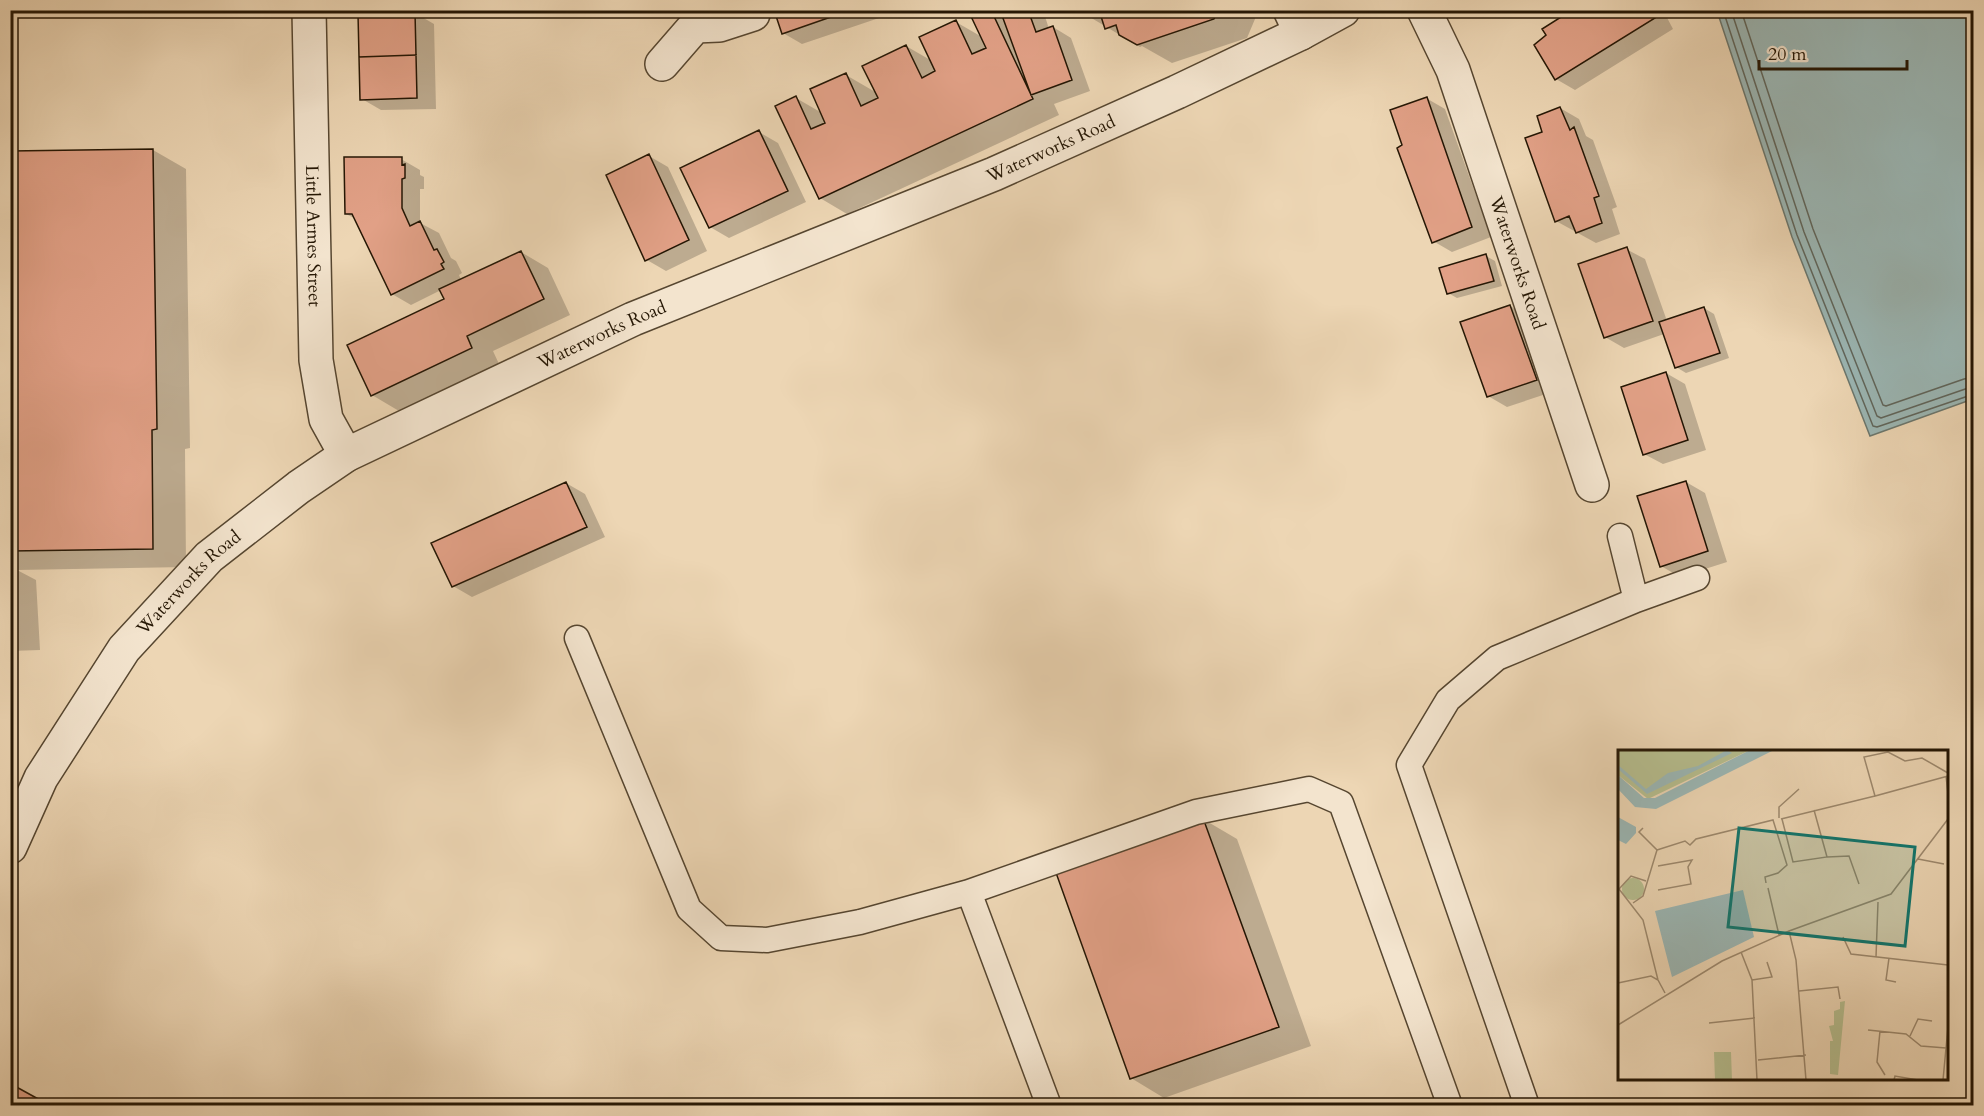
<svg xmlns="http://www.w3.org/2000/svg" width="1984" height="1116" font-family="Cardo,serif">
	<rect width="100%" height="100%" fill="#edd6b4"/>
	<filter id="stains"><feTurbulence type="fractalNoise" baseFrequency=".00333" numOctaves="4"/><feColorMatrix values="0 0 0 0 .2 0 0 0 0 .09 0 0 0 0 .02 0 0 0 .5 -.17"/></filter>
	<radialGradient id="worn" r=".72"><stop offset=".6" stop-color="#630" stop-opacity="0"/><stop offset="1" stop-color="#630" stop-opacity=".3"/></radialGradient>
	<!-- water -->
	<path fill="#9bb7b5" stroke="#6b776e" stroke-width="1.5" d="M 1717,11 L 1973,11 L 1973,399 L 1870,436 L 1792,237 Z"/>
	<!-- shadow -->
	<path fill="#0003" d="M 775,10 L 880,10 L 882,17 L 802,44 L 783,33 Z
		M 970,10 L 1043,10 L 1049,29 L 1053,27 L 1071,38 L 1090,91 L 1054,104 L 1059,115 L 847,214 L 820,198 L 796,98 L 822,113 L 846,75 L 877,93 L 906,46 L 932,61 L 956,22 L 982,37 Z
		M 1078,10 L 1253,10 L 1255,19 L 1247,38 L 1172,63 L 1142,46 L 1140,47 Z
		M 1575,10 L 1663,10 L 1673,29 L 1575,90 L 1556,79 L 1548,36 Z
		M 415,13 L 434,24 L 436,109 L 381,110 L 362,99 L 359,15 Z
		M 1426,98 L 1445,109 L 1491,237 L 1452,252 L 1433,241 L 1404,145 Z
		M 1560,108 L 1579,119 L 1586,136 L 1593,140 L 1617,207 L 1612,209 L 1620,234 L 1596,243 L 1556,221 L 1544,132 Z
		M 759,132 L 778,143 L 806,202 L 729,238 L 710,227 Z
		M 153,150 L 186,169 L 190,448 L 185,449 L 186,567 L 17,570 L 36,580 L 40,650 L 10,651 L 10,152 Z
		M 649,156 L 668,167 L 707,251 L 666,271 L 647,260 Z
		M 401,159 L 420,170 L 420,175 L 424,177 L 424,189 L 420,189 L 420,220 L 422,224 L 439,233 L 451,258 L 456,261 L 462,273 L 459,275 L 461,280 L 521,252 L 548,268 L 570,315 L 493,351 L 499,364 L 399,411 L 372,395 L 446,300 L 441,290 L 411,305 L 392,294 L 356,219 L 346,214 Z
		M 1626,249 L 1645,259 L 1667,321 L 1704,308 L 1714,314 L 1729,358 L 1686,373 L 1676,367 L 1664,334 L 1624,348 L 1605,337 Z
		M 1486,256 L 1495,261 L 1502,286 L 1457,298 L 1448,293 Z
		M 1510,306 L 1529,317 L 1555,391 L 1507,407 L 1488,396 Z
		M 1666,373 L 1685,384 L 1706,450 L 1663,464 L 1644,454 Z
		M 1686,482 L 1705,493 L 1727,562 L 1680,577 L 1661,566 Z
		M 566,483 L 585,494 L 605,537 L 472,597 L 453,586 Z
		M 1203,819 L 1237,839 L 1311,1046 L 1164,1098 L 1131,1078 Z"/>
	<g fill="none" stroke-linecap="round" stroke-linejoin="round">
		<!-- shore -->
		<path stroke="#60665c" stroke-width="1.5" d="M 1723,10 L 1797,235 L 1873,426 L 1877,427 L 1974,394
			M 1731,10 L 1804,232 L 1877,416 L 1881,418 L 1974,386
			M 1741,10 L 1813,229 L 1883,405 L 1886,406 L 1964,379 L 1974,377"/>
	</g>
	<!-- building -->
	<path fill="#e1a086" stroke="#241604" stroke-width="1.5" d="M 774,10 L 851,10 L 782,34 Z
		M 968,10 L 991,10 L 1033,99 L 819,199 L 775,106 L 796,96 L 811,129 L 825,123 L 810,89 L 846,73 L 861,106 L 878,98 L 862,66 L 906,45 L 922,78 L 935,71 L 919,37 L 956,20 L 972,54 L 986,48 Z
		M 1000,10 L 1028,10 L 1036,32 L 1053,26 L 1072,80 L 1031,95 Z
		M 1099,10 L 1218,10 L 1214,19 L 1137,45 L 1119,35 L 1116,25 L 1105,29 Z
		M 1572,10 L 1651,10 L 1655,18 L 1555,80 L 1534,45 L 1546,35 L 1542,29 Z
		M 415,12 L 416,55 L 359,57 L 358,14 Z
		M 416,55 L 417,98 L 360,100 L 359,57 Z
		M 1427,97 L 1472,227 L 1432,243 L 1397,148 L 1402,145 L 1390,110 Z
		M 1560,107 L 1570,130 L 1574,127 L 1599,196 L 1594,198 L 1602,223 L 1576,233 L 1569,216 L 1555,222 L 1525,138 L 1542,132 L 1537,116 Z
		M 759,130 L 788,191 L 709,228 L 680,168 Z
		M 153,149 L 157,429 L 152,430 L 153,549 L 10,551 L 10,151 Z
		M 649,154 L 689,240 L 645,261 L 606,175 Z
		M 344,157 L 402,157 L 402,165 L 405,164 L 405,178 L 402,179 L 402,208 L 410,226 L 420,221 L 434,250 L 437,249 L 444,262 L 441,264 L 444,269 L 391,295 L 352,214 L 345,214 Z
		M 1627,247 L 1653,321 L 1604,338 L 1578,264 Z
		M 521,251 L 544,299 L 467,336 L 472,348 L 371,396 L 347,345 L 444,299 L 439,289 Z
		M 1486,254 L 1494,281 L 1447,294 L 1439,268 Z
		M 1510,305 L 1537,380 L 1487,397 L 1460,322 Z
		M 1704,307 L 1720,353 L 1675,368 L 1659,322 Z
		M 1666,372 L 1688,440 L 1643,455 L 1621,387 Z
		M 1686,481 L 1708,551 L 1660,567 L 1637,496 Z
		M 566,482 L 587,527 L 452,587 L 431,543 Z
		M 1203,818 L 1279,1027 L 1130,1079 L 1055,870 Z
		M 11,1084 L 51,1106 L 10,1106 Z"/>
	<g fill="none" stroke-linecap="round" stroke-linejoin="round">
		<defs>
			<path id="service" d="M 1636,600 L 1697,578
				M 577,638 L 689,909 L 721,938 L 767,940 L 860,922 L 969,892
				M 1049,1106 L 969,892 L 1196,812 L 1309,789 L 1341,803 L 1450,1106
				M 1527,1106 L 1409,765 L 1448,700 L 1497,658 L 1636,600 L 1620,536"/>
			<g id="minor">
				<path id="s1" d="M 309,10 L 316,360 L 326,419 L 346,455"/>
				<path id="s2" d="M 1424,10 L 1453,70 L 1592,485"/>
				<path d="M 1301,33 L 1343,10"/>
				<path d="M 662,64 L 695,26 L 719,25 L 753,14"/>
			</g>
			<g id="tertiary">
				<path id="s3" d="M 10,847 L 41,778 L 124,649 L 209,557 L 299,487 L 346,455 L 633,319 L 994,174 L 1177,92 L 1301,33 L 1290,10"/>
			</g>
		</defs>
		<!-- service casing -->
		<use href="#service" stroke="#564630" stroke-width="27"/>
		<!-- minor casing -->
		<use href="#minor" stroke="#564630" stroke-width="36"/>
		<!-- tertiary casing -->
		<use href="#tertiary" stroke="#564630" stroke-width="36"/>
		<!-- service -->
		<use href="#service" stroke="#f3e4ce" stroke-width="24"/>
		<!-- minor -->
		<use href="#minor" stroke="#f3e4ce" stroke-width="33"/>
		<!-- tertiary -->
		<use href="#tertiary" stroke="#f3e4ce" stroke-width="33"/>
	</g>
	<g text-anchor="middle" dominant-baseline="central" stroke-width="4.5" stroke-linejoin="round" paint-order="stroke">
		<!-- street labels -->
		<g font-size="18" fill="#241604" stroke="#f3e4ce">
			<text stroke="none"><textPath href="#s3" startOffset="1294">Waterworks Road</textPath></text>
			<text stroke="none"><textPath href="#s1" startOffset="226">Little Armes Street</textPath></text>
			<text stroke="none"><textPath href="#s2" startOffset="270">Waterworks Road</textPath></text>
			<text stroke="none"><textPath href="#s3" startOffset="808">Waterworks Road</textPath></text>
			<text stroke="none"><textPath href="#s3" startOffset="322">Waterworks Road</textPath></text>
		</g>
	</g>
	<!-- overview -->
	<g transform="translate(1618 750)">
		<rect width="330" height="330" fill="#edd6b4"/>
		<path d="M 0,0 L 132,0 L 30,49 L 0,25 ZM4 139a11 11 0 1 1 22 0a11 11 0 1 1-22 0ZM 227,251 L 220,325 L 212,324 L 212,291 L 215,291 L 211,276 L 216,275 L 216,261 L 222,259 L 222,252 ZM 113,302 L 114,330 L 97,330 L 96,302 Z" fill="#b6be8f"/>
		<path d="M 109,0 L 114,3 L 29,44 L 0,19 L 0,15 L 28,39 L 50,23 L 80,16 ZM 132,0 L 156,0 L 38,59 L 17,57 L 0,39 L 0,25 L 26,48 L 37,48 ZM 0,67 L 18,77 L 18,83 L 8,94 L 0,90 ZM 125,140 L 136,187 L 54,227 L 37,161 Z" fill="#9bb7b5"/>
		<path fill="none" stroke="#9d896e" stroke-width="1.5" d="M 330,23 L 304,8 L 287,11 L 270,2 L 246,7 L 257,46 L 330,26M 328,26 L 330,44M 161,68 L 161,57 L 181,39M 163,69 L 257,46M 164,69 L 175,112 L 209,107 L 196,60M 39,100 L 67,91 L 72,95 L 78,89 L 155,70 L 169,115 L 160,123 L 147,127 L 148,133M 209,107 L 231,106 L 241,134M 300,109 L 326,114M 40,116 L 74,110 L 70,117 L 73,134 L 40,140M 28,131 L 13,126 L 1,139 L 25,170 L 40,230M 150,138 L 161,185M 15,153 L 25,146 L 39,100 L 21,82 L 25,78M 171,181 L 178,210 L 188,330M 225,187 L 233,204 L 330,215M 123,202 L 134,230 L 139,330M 258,207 L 260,152M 271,208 L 268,230 L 278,232M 134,230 L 154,227 L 149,212M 0,233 L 33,226 L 40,230 L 47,243M 181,241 L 220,237 L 222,249M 91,273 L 137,268M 0,275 L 104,211 L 171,181 L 273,144 L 330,69M 250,280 L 288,284 L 303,296 L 328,298M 262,281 L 259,312 L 267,325M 292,286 L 300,269 L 314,271M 140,310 L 188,305M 276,330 L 277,326 L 300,330M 325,330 L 330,277"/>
		<path fill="#0f766e" fill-opacity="0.15" stroke="#0f766e" stroke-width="3" d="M 121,78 L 297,97 L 287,196 L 110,177 Z"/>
		<rect width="330" height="330" fill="none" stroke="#241604" stroke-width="3"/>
	</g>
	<!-- margin -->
	<rect width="1984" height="1116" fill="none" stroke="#edd6b4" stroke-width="36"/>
	<rect x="12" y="12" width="1960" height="1092" fill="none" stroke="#241604" stroke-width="3"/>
	<rect x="18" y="18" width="1948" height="1080" fill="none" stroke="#241604" stroke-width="1.5"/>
	<!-- scale -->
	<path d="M1759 60v9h148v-9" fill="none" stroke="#241604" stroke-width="3"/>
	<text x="1768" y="60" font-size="18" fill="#241604" stroke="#f3e4ce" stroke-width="4.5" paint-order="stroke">20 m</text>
	<rect width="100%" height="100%" filter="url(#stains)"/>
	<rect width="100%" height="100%" fill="url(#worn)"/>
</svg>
